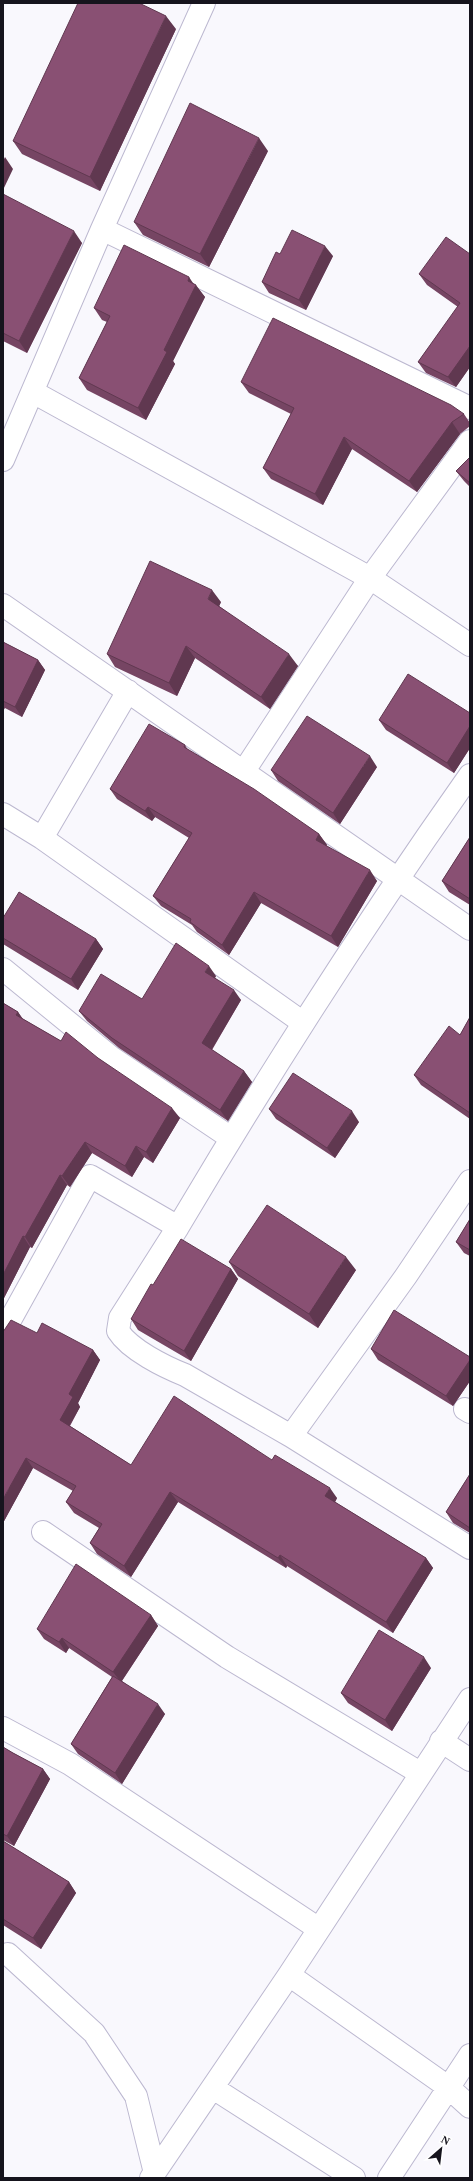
<svg xmlns="http://www.w3.org/2000/svg" width="473" height="2181" font-family="'Times New Roman',serif">
	<rect width="100%" height="100%" fill="#f9f8fd"/>
	<g fill="none" stroke-linecap="round" stroke-linejoin="round">
		<defs>
			<path id="street" d="M 102,229 L 470,408
				M 33,392 L 370,578 L 470,645
				M 3,460 L 102,229 L 204,3
				M 3,605 L 470,929
				M 244,771 L 370,578 L 470,441
				M 3,814 L 42,838 L 302,1022
				M 42,838 L 128,691
				M 3,969 L 112,1058 L 231,1138
				M 178,1227 L 120,1318 L 118,1331 C 130,1350 165,1367 185,1375 L 291,1436 L 470,1548
				M 3,1333 L 90,1176 L 178,1227 C 270,1072 366,922 470,775
				M 465,1409 L 470,1412
				M 291,1436 L 406,1276 L 470,1181
				M 43,1532 L 227,1657 L 420,1773
				M 3,1728 L 70,1764 L 319,1929
				M 441,1741 L 470,1760
				M 8,1954 L 94,2033 L 136,2096 L 155,2173
				M 289,1975 L 448,2087 L 470,2107
				M 213,2088 L 354,2178
				M 151,2178 L 289,1975 L 470,1699
				M 389,2178 L 470,2055"/>
		</defs>
		<!-- street casing -->
		<use href="#street" stroke="#bcb8d0" stroke-width="24"/>
		<!-- street -->
		<use href="#street" stroke="#fff" stroke-width="22"/>
	</g>
	<!-- wall -->
	<path fill="#764563" d="M 176,29 L 100,191 L 22,154 L 13,141 Z
		M 268,151 L 209,267 L 143,235 L 134,222 Z
		M 3,194 L 82,243 L 27,353 L 3,341 Z
		M 280,254 L 333,256 L 306,310 L 269,293 L 262,282 Z
		M 470,254 L 470,367 L 456,387 L 426,373 L 418,362 L 458,307 L 427,285 L 419,274 Z
		M 194,284 L 205,297 L 173,361 L 175,364 L 146,420 L 87,390 L 79,378 L 107,322 L 102,320 L 94,308 Z
		M 241,382 L 464,414 L 470,423 L 470,426 L 460,434 L 417,492 L 352,449 L 323,505 L 271,479 L 263,468 L 291,414 L 249,393 Z
		M 470,457 L 470,487 L 464,481 L 456,471 Z
		M 221,602 L 219,606 L 298,666 L 270,709 L 195,658 L 177,696 L 115,667 L 107,654 Z
		M 3,642 L 38,660 L 45,670 L 22,717 L 5,708 L 3,711 Z
		M 470,713 L 470,748 L 454,773 L 386,730 L 379,720 Z
		M 185,745 L 188,750 L 319,834 L 327,845 L 326,846 L 377,881 L 338,947 L 261,903 L 229,955 L 197,932 L 192,925 L 161,906 L 153,896 L 189,838 L 155,817 L 152,821 L 117,799 L 110,789 Z
		M 377,767 L 340,824 L 278,781 L 271,770 Z
		M 470,837 L 470,905 L 449,892 L 442,881 Z
		M 3,918 L 96,939 L 103,949 L 78,990 L 3,944 Z
		M 216,976 L 215,978 L 241,1000 L 212,1050 L 244,1071 L 252,1082 L 228,1121 L 119,1048 L 87,1021 L 79,1011 L 142,999 Z
		M 3,1003 L 18,1012 L 23,1019 L 61,1041 L 98,1058 L 180,1118 L 153,1163 L 144,1157 L 132,1177 L 92,1153 L 70,1187 L 67,1185 L 32,1248 L 30,1247 L 3,1300 Z
		M 470,1017 L 470,1119 L 421,1085 L 414,1075 L 460,1035 Z
		M 269,1109 L 359,1122 L 335,1158 L 276,1119 Z
		M 470,1219 L 470,1256 L 464,1253 L 456,1242 Z
		M 229,1262 L 356,1270 L 318,1328 L 238,1276 Z
		M 231,1269 L 238,1279 L 191,1361 L 138,1330 L 131,1319 Z
		M 37,1333 L 93,1350 L 100,1360 L 78,1403 L 80,1407 L 70,1426 L 131,1465 L 272,1460 L 337,1498 L 335,1502 L 426,1558 L 433,1568 L 393,1633 L 287,1566 L 286,1568 L 178,1502 L 131,1577 L 97,1554 L 90,1543 L 99,1528 L 74,1513 L 66,1502 L 73,1491 L 33,1468 L 3,1523 Z
		M 371,1349 L 470,1357 L 470,1381 L 453,1406 L 378,1360 Z
		M 470,1474 L 470,1533 L 453,1523 L 446,1512 Z
		M 151,1615 L 158,1626 L 122,1681 L 165,1714 L 122,1784 L 78,1754 L 71,1744 L 112,1677 L 69,1648 L 66,1653 L 44,1639 L 37,1629 Z
		M 431,1668 L 392,1731 L 348,1703 L 341,1693 Z
		M 3,1747 L 13,1753 L 43,1769 L 50,1779 L 14,1846 L 3,1840 Z
		M 3,1841 L 69,1882 L 76,1893 L 41,1949 L 3,1925 Z"/>
	<!-- shaded-wall -->
	<path fill="#603850" d="M 166,16 L 176,29 L 100,191 L 90,177 Z
		M 259,138 L 268,151 L 209,267 L 200,254 Z
		M 5,157 L 13,169 L 3,190 L 3,161 Z
		M 74,231 L 82,243 L 27,353 L 19,341 Z
		M 325,246 L 333,256 L 306,310 L 299,300 Z
		M 189,277 L 195,286 L 196,285 L 205,297 L 173,361 L 175,364 L 146,420 L 138,408 L 164,350 Z
		M 470,346 L 470,367 L 456,387 L 448,377 Z
		M 452,422 L 460,434 L 417,492 L 409,481 Z
		M 344,437 L 352,449 L 323,505 L 315,494 Z
		M 212,590 L 221,602 L 217,611 L 208,599 Z
		M 186,646 L 195,658 L 177,696 L 169,683 Z
		M 289,654 L 298,666 L 270,709 L 261,697 Z
		M 38,660 L 45,670 L 22,717 L 15,707 Z
		M 470,726 L 470,748 L 454,773 L 447,763 Z
		M 370,756 L 377,767 L 340,824 L 333,813 Z
		M 148,807 L 155,817 L 152,821 L 145,811 Z
		M 319,834 L 327,845 L 323,850 L 316,840 Z
		M 370,870 L 377,881 L 338,947 L 331,936 Z
		M 254,892 L 261,903 L 229,955 L 222,945 Z
		M 96,939 L 103,949 L 78,990 L 71,979 Z
		M 209,966 L 216,976 L 212,983 L 205,972 Z
		M 234,990 L 241,1000 L 209,1054 L 202,1043 Z
		M 18,1012 L 25,1023 L 16,1015 Z
		M 244,1071 L 252,1082 L 228,1121 L 220,1110 Z
		M 172,1108 L 180,1118 L 153,1163 L 146,1152 Z
		M 352,1111 L 359,1122 L 335,1158 L 327,1148 Z
		M 85,1142 L 92,1153 L 70,1187 L 62,1176 Z
		M 136,1146 L 144,1157 L 132,1177 L 125,1166 Z
		M 60,1175 L 67,1185 L 32,1248 L 25,1237 Z
		M 23,1236 L 30,1247 L 3,1300 L 3,1275 Z
		M 346,1257 L 356,1270 L 318,1328 L 309,1314 Z
		M 231,1269 L 238,1279 L 191,1361 L 184,1351 Z
		M 93,1350 L 100,1360 L 78,1403 L 80,1407 L 67,1430 L 60,1420 L 69,1394 Z
		M 470,1360 L 470,1381 L 453,1406 L 446,1396 Z
		M 26,1458 L 33,1468 L 3,1523 L 3,1499 Z
		M 330,1488 L 337,1498 L 333,1506 L 325,1496 Z
		M 170,1492 L 178,1502 L 131,1577 L 124,1566 Z
		M 280,1555 L 287,1566 L 286,1568 L 278,1558 Z
		M 426,1558 L 433,1568 L 393,1633 L 386,1622 Z
		M 151,1615 L 158,1626 L 121,1682 L 113,1672 Z
		M 62,1638 L 69,1648 L 66,1653 L 59,1642 Z
		M 424,1657 L 431,1668 L 392,1731 L 385,1720 Z
		M 158,1704 L 165,1714 L 122,1784 L 115,1773 Z
		M 43,1769 L 50,1779 L 14,1846 L 7,1836 Z
		M 69,1882 L 76,1893 L 41,1949 L 33,1938 Z"/>
	<!-- building -->
	<path fill="#895073" stroke="#603850" d="M 78,3 L 139,3 L 166,16 L 90,177 L 13,141 Z
		M 190,103 L 259,138 L 200,254 L 134,222 Z
		M 3,194 L 74,231 L 19,341 L 3,333 Z
		M 292,230 L 325,246 L 299,300 L 262,282 L 276,252 L 280,254 Z
		M 446,237 L 470,254 L 470,346 L 448,377 L 418,362 L 460,303 L 419,274 Z
		M 124,245 L 189,277 L 188,281 L 196,285 L 164,350 L 167,352 L 138,408 L 79,378 L 110,316 L 94,308 Z
		M 273,318 L 451,405 L 464,414 L 452,422 L 409,481 L 344,437 L 315,494 L 263,468 L 294,408 L 241,382 Z
		M 470,457 L 470,483 L 456,471 Z
		M 150,561 L 212,590 L 208,599 L 289,654 L 261,697 L 186,646 L 169,683 L 107,654 Z
		M 3,642 L 38,660 L 15,707 L 3,701 Z
		M 408,674 L 470,713 L 470,726 L 447,763 L 379,720 Z
		M 307,716 L 370,756 L 333,813 L 271,770 Z
		M 149,724 L 185,745 L 184,747 L 254,789 L 319,834 L 316,840 L 370,870 L 331,936 L 254,892 L 222,945 L 190,922 L 191,919 L 153,896 L 192,833 L 148,807 L 145,811 L 110,789 Z
		M 470,837 L 470,899 L 442,881 Z
		M 19,892 L 96,939 L 71,979 L 3,938 L 3,918 Z
		M 176,943 L 209,966 L 205,972 L 234,990 L 202,1043 L 244,1071 L 220,1110 L 112,1038 L 79,1011 L 101,974 L 142,999 Z
		M 3,1003 L 18,1012 L 16,1015 L 61,1041 L 66,1032 L 98,1058 L 172,1108 L 146,1152 L 136,1146 L 125,1166 L 85,1142 L 62,1176 L 60,1175 L 25,1237 L 23,1236 L 3,1275 Z
		M 470,1017 L 470,1113 L 414,1075 L 449,1026 L 460,1035 Z
		M 293,1073 L 352,1111 L 327,1148 L 269,1109 Z
		M 267,1205 L 346,1257 L 309,1314 L 229,1262 Z
		M 470,1219 L 470,1250 L 456,1242 Z
		M 181,1239 L 231,1269 L 184,1351 L 131,1319 L 151,1284 L 153,1285 Z
		M 394,1310 L 470,1357 L 470,1360 L 446,1396 L 371,1349 Z
		M 11,1320 L 37,1333 L 42,1323 L 93,1350 L 69,1394 L 73,1397 L 60,1420 L 131,1465 L 174,1396 L 272,1460 L 275,1455 L 330,1488 L 325,1496 L 426,1558 L 386,1622 L 280,1555 L 278,1558 L 170,1492 L 124,1566 L 90,1543 L 102,1524 L 66,1502 L 76,1486 L 26,1458 L 3,1499 L 3,1332 Z
		M 470,1474 L 470,1528 L 446,1512 Z
		M 76,1564 L 151,1615 L 113,1672 L 62,1638 L 59,1642 L 37,1629 Z
		M 379,1630 L 424,1657 L 385,1720 L 341,1693 Z
		M 113,1676 L 158,1704 L 115,1773 L 71,1744 Z
		M 3,1747 L 13,1753 L 43,1769 L 7,1836 L 3,1834 Z
		M 3,1841 L 69,1882 L 33,1938 L 3,1919 Z"/>
	<!-- border -->
	<rect width="473" height="2181" fill="none" stroke="#16141d" stroke-width="8"/>
	<!-- north arrow -->
	<g transform="translate(441 2149) rotate(28)" stroke="#ffffff" stroke-width="3" paint-order="stroke">
	<path d="M0-3L7 15L0 10L-7 15Z" fill="#16141d"/>
	<text y="-6" font-size="11" font-weight="bold" text-anchor="middle" fill="#16141d">N</text>
	</g>
</svg>
